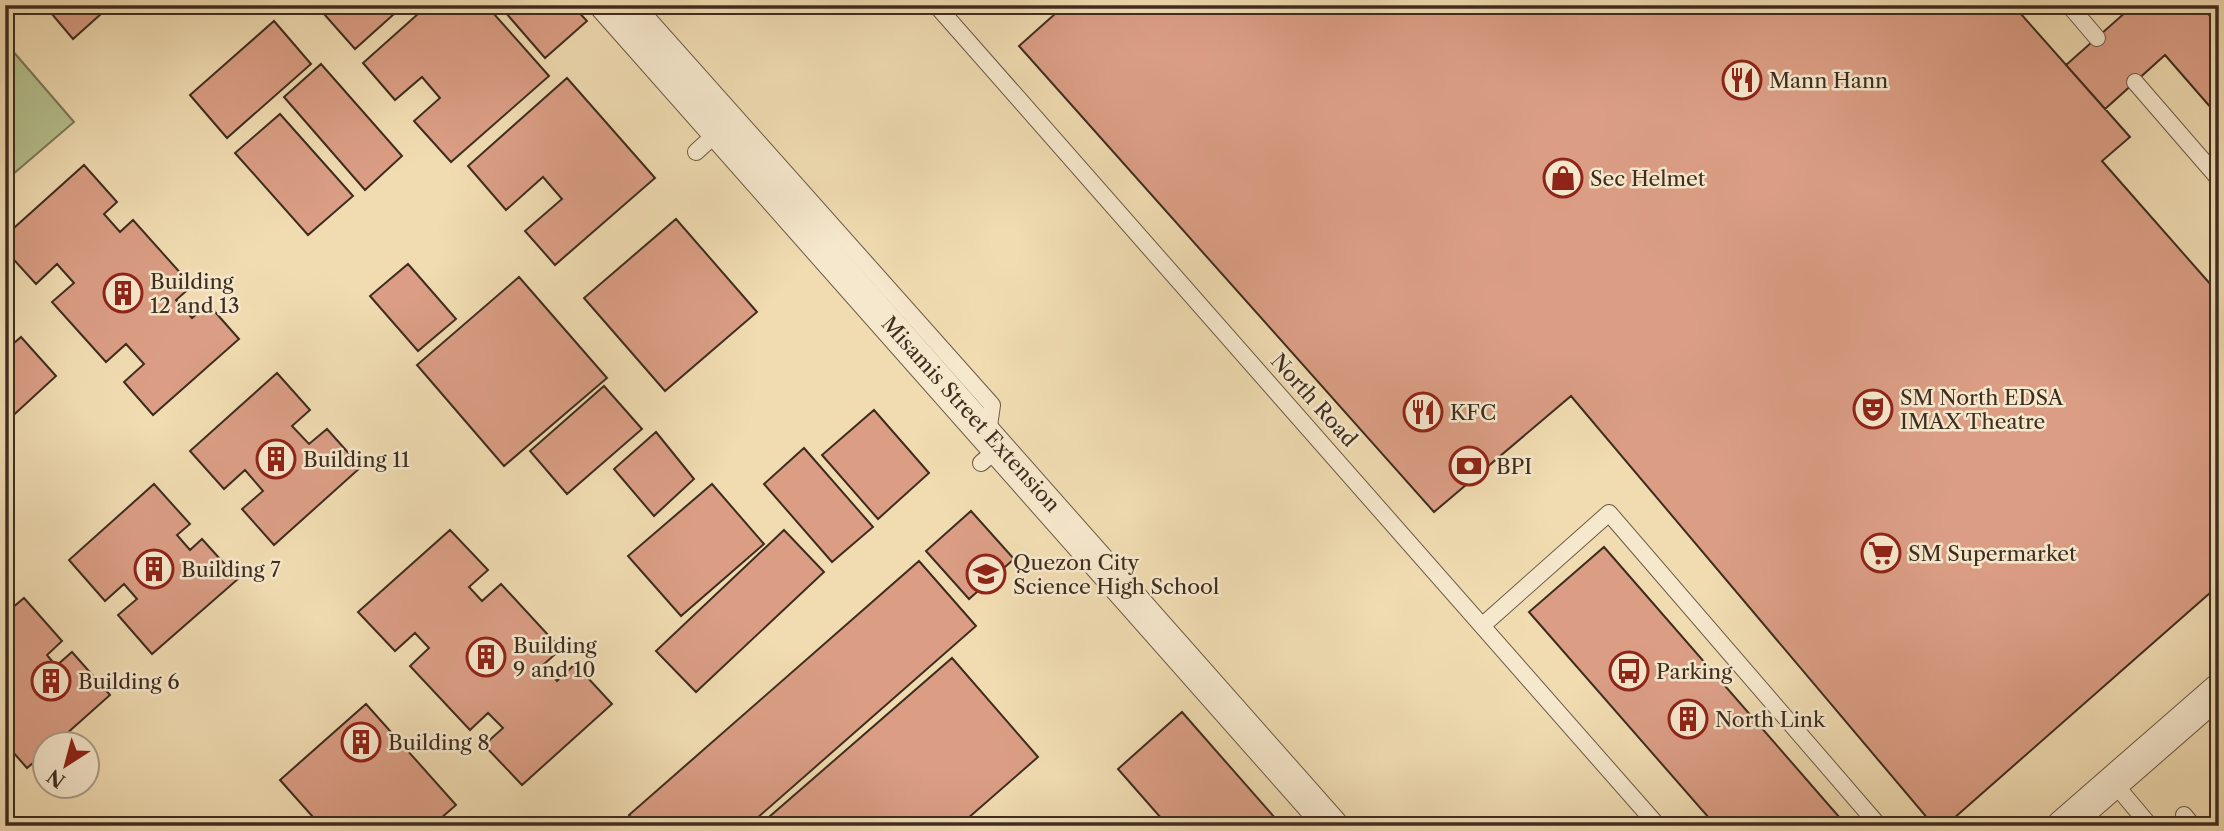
<svg xmlns="http://www.w3.org/2000/svg" width="2224" height="831" font-family="'Libre Caslon Text',serif">
	<rect width="100%" height="100%" fill="#f1dcb2"/>
	<filter id="stains"><feTurbulence type="fractalNoise" baseFrequency=".00286" numOctaves="4"/><feColorMatrix values="0 0 0 0 .2 0 0 0 0 .09 0 0 0 0 .02 0 0 0 .5 -.17"/></filter>
	<radialGradient id="worn" r=".72"><stop offset=".6" stop-color="#630" stop-opacity="0"/><stop offset="1" stop-color="#630" stop-opacity=".3"/></radialGradient>
	<!-- green -->
	<path fill="#b6c28f" stroke="#7a7857" stroke-width="2" d="M 5,42 L 74,122 L 5,181 Z"/>
	<!-- building -->
	<path fill="#db9e85" stroke="#3e2d1f" stroke-width="2" d="M 48,5 L 111,5 L 73,39 L 46,7 Z
		M 316,5 L 404,5 L 355,49 Z
		M 428,5 L 486,5 L 549,76 L 451,162 L 414,121 L 440,98 L 422,77 L 395,100 L 363,63 Z
		M 499,5 L 572,5 L 587,21 L 545,58 Z
		M 1065,5 L 2013,5 L 2130,137 L 2102,161 L 2219,294 L 2219,585 L 1945,826 L 1934,826 L 1571,396 L 1434,512 L 1019,46 Z
		M 2122,5 L 2219,5 L 2219,117 L 2165,55 L 2105,109 L 2066,65 L 2127,11 Z
		M 2200,5 L 2219,5 L 2219,26 Z
		M 274,21 L 311,64 L 227,138 L 190,95 Z
		M 321,64 L 402,156 L 365,190 L 284,97 Z
		M 567,78 L 655,178 L 555,265 L 525,231 L 562,199 L 543,177 L 506,210 L 468,166 Z
		M 280,114 L 353,196 L 308,235 L 235,153 Z
		M 84,165 L 117,202 L 104,214 L 120,232 L 133,220 L 192,286 L 176,300 L 192,318 L 208,304 L 239,339 L 153,415 L 124,382 L 144,364 L 126,344 L 106,362 L 52,302 L 74,283 L 57,264 L 36,284 L 5,250 L 5,236 Z
		M 676,219 L 757,312 L 665,391 L 584,298 Z
		M 408,264 L 456,319 L 418,351 L 370,296 Z
		M 519,277 L 607,378 L 504,466 L 417,365 Z
		M 21,337 L 56,376 L 5,423 L 5,351 Z
		M 277,373 L 310,410 L 292,426 L 309,444 L 327,429 L 361,467 L 274,545 L 242,509 L 263,491 L 245,470 L 224,489 L 190,451 Z
		M 604,386 L 642,429 L 567,494 L 530,451 Z
		M 874,410 L 929,473 L 878,519 L 822,455 Z
		M 656,432 L 694,479 L 654,516 L 614,469 Z
		M 804,448 L 873,527 L 832,562 L 764,484 Z
		M 154,484 L 190,524 L 177,535 L 190,550 L 202,539 L 238,579 L 152,654 L 118,615 L 137,599 L 124,584 L 105,601 L 69,560 Z
		M 712,484 L 764,544 L 681,616 L 628,556 Z
		M 971,511 L 1014,559 L 969,599 L 926,551 Z
		M 450,530 L 488,570 L 469,587 L 482,601 L 501,584 L 561,649 L 543,665 L 557,681 L 575,664 L 612,704 L 522,785 L 484,745 L 503,728 L 488,713 L 470,730 L 410,666 L 429,648 L 415,633 L 395,651 L 358,612 Z
		M 784,530 L 824,572 L 696,692 L 656,651 Z
		M 1604,547 L 1847,826 L 1716,826 L 1529,612 Z
		M 919,561 L 976,626 L 748,826 L 639,826 L 629,815 Z
		M 24,598 L 62,641 L 47,655 L 56,666 L 72,652 L 110,695 L 55,744 L 46,744 L 46,752 L 27,768 L 5,743 L 5,614 Z
		M 952,658 L 1038,757 L 959,826 L 763,826 L 761,824 Z
		M 366,704 L 456,805 L 432,826 L 321,826 L 280,780 Z
		M 1182,712 L 1282,826 L 1168,826 L 1118,769 Z"/>
	<g fill="none" stroke-linecap="round" stroke-linejoin="round">
		<defs>
			<path id="lane" d="M 636,5 L 992,405 L 988,433
				M 936,5 L 1658,826
				M 2069,5 L 2097,38
				M 2135,82 L 2219,179
				M 696,152 L 719,131
				M 981,463 L 1000,447
				M 1483,625 L 1609,513 L 1879,826
				M 2113,782 L 2150,826
				M 2184,815 L 2193,826"/>
			<path id="street" d="M 606,5 L 1332,826
				M 2063,826 L 2219,690"/>
		</defs>
		<!-- lane casing -->
		<use href="#lane" stroke="#6b5944" stroke-width="18"/>
		<!-- street casing -->
		<use href="#street" stroke="#6b5944" stroke-width="34"/>
		<!-- lane -->
		<use href="#lane" stroke="#f6e8cd" stroke-width="16"/>
		<!-- street -->
		<use href="#street" stroke="#f6e8cd" stroke-width="32"/>
	</g>
	<!-- icons -->
	<defs>
		<symbol id="restaurant-ring" viewBox="-11 -11 22 22"><circle r="9.5" fill="#f6e8cd" stroke="#8f2418" stroke-width="1.5"/><path d="M-5-6h1v4h1v-4h1v4h1v-4h1v5L-1.5 .5V6h-2V.5L-5-1ZM5-6V6H3V1.5H1.5Q1.5-4 5-6Z" fill="#8f2418"/></symbol>
		<symbol id="shop-ring" viewBox="-11 -11 22 22"><circle r="9.5" fill="#f6e8cd" stroke="#8f2418" stroke-width="1.5"/><path d="M-5-2.5h2.3a2.7 3.5 0 0 1 5.4 0H5L5.5 6h-11ZM-1.5-2.5h3a1.5 2.3 0 0 0-3 0Z" fill="#8f2418"/></symbol>
		<symbol id="building-ring" viewBox="-11 -11 22 22"><circle r="9.5" fill="#f6e8cd" stroke="#8f2418" stroke-width="1.5"/><path d="M-4-6H4V6H1V3H-1V6H-4ZM-2.5-4.3h1.7v1.8h-1.7ZM.8-4.3h1.7v1.8H.8ZM-2.5-1h1.7V.8h-1.7ZM.8-1h1.7V.8H.8Z" fill="#8f2418"/></symbol>
		<symbol id="theatre-ring" viewBox="-11 -11 22 22"><circle r="9.5" fill="#f6e8cd" stroke="#8f2418" stroke-width="1.5"/><path d="M-5-5.5Q0-4 5-5.5V0Q5 5 0 6Q-5 5-5 0ZM-3.3-2.5H-1v1.5H-3.3ZM1-2.5H3.3v1.5H1ZM-2.8 1Q0 5.5 2.8 1Z" fill="#8f2418"/></symbol>
		<symbol id="bank-ring" viewBox="-11 -11 22 22"><circle r="9.5" fill="#f6e8cd" stroke="#8f2418" stroke-width="1.5"/><path d="M-6-4H6V4H-6ZM0-2.3a2.3 2.3 0 1 0 0 4.6a2.3 2.3 0 1 0 0-4.6Z" fill="#8f2418"/></symbol>
		<symbol id="supermarket-ring" viewBox="-11 -11 22 22"><circle r="9.5" fill="#f6e8cd" stroke="#8f2418" stroke-width="1.5"/><path d="M-6-5.5h2.5l.6 2H6L4.5 2H-2.5L-4.4-4H-6ZM-1.5 3.2a1.3 1.3 0 1 0 .1 0ZM3 3.2a1.3 1.3 0 1 0 .1 0Z" fill="#8f2418"/></symbol>
		<symbol id="school-ring" viewBox="-11 -11 22 22"><circle r="9.5" fill="#f6e8cd" stroke="#8f2418" stroke-width="1.5"/><path d="M0-5L7-2L0 1L-7-2ZM-4 1L0 2.5L4 1V4Q0 6-4 4Z" fill="#8f2418"/></symbol>
		<symbol id="bus-ring" viewBox="-11 -11 22 22"><circle r="9.5" fill="#f6e8cd" stroke="#8f2418" stroke-width="1.5"/><path d="M-5-6H5V4H4V6H2V4H-2V6H-4V4H-5ZM-3.5-4V0h7V-4ZM-3.5 1.2v1.5H-2V1.2ZM2 1.2v1.5H3.5V1.2Z" fill="#8f2418"/></symbol>
	</defs>
	<g fill-rule="evenodd">
		<use href="#restaurant-ring" x="1720" y="58" width="44" height="44"/>
		<use href="#shop-ring" x="1541" y="156" width="44" height="44"/>
		<use href="#building-ring" x="101" y="271" width="44" height="44"/>
		<use href="#theatre-ring" x="1851" y="387" width="44" height="44"/>
		<use href="#restaurant-ring" x="1401" y="390" width="44" height="44"/>
		<use href="#building-ring" x="254" y="437" width="44" height="44"/>
		<use href="#bank-ring" x="1447" y="444" width="44" height="44"/>
		<use href="#supermarket-ring" x="1859" y="531" width="44" height="44"/>
		<use href="#building-ring" x="132" y="547" width="44" height="44"/>
		<use href="#school-ring" x="964" y="552" width="44" height="44"/>
		<use href="#building-ring" x="464" y="635" width="44" height="44"/>
		<use href="#bus-ring" x="1607" y="649" width="44" height="44"/>
		<use href="#building-ring" x="29" y="659" width="44" height="44"/>
		<use href="#building-ring" x="1666" y="697" width="44" height="44"/>
		<use href="#building-ring" x="339" y="720" width="44" height="44"/>
	</g>
	<g text-anchor="middle" dominant-baseline="central" stroke-width="5" stroke-linejoin="round" paint-order="stroke">
		<!-- poi labels -->
		<g font-size="21" fill="#3e2d1f" stroke="#f6e8cd" text-anchor="start">
			<text x="1769" y="80">Mann Hann</text>
			<text x="1590" y="178">Sec Helmet</text>
			<text x="150" y="281">Building<tspan x="150" dy="24">12 and 13</tspan></text>
			<text x="1900" y="397">SM North EDSA<tspan x="1900" dy="24">IMAX Theatre</tspan></text>
			<text x="1450" y="412">KFC</text>
			<text x="303" y="459">Building 11</text>
			<text x="1496" y="466">BPI</text>
			<text x="1908" y="553">SM Supermarket</text>
			<text x="1013" y="562">Quezon City<tspan x="1013" dy="24">Science High School</tspan></text>
			<text x="181" y="569">Building 7</text>
			<text x="513" y="645">Building<tspan x="513" dy="24">9 and 10</tspan></text>
			<text x="1656" y="671">Parking</text>
			<text x="78" y="681">Building 6</text>
			<text x="1715" y="719">North Link</text>
			<text x="388" y="742">Building 8</text>
		</g>
		<!-- street labels -->
		<g font-size="21" fill="#3e2d1f" stroke="#f6e8cd">
			<text transform="translate(1314 400) rotate(48)">North Road</text>
			<text transform="translate(971 414) rotate(48)">Misamis Street Extension</text>
		</g>
	</g>
	<!-- margin -->
	<rect width="2224" height="831" fill="none" stroke="#f1dcb2" stroke-width="28"/>
	<rect x="7" y="7" width="2210" height="817" fill="none" stroke="#3e2d1f" stroke-width="3.5"/>
	<rect x="14" y="14" width="2196" height="803" fill="none" stroke="#3e2d1f" stroke-width="2"/>
	<!-- north arrow -->
	<g transform="translate(66 765) rotate(216)"><circle r="33" fill="#f6e8cd" stroke="#ac9d87" stroke-width="2"/>
	<path d="M0-5L12 26L0 18L-12 26Z" fill="#8f2418"/>
	<text y="-10" font-size="19" font-weight="bold" text-anchor="middle" fill="#3e2d1f">N</text>
	</g>
	<rect width="100%" height="100%" filter="url(#stains)"/>
	<rect width="100%" height="100%" fill="url(#worn)"/>
</svg>
